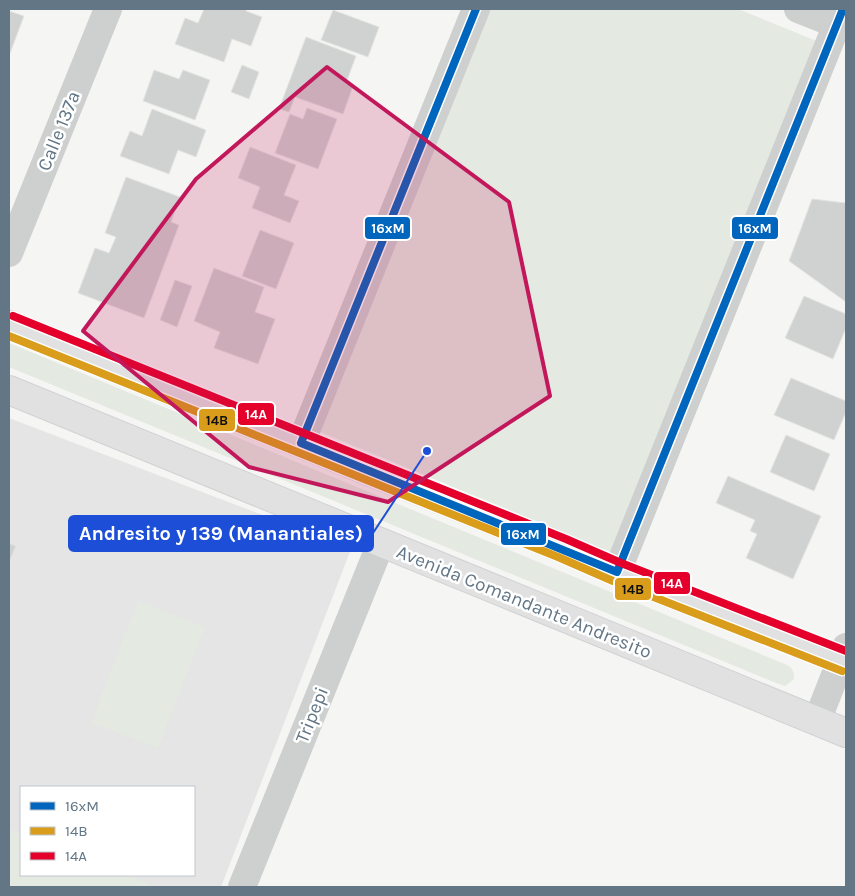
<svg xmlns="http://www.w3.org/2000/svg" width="855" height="896" font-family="Karla,sans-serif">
	<rect width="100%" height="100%" fill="#f5f5f3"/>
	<!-- built -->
	<path fill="#e4e5e4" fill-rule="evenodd" d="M 9,418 L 351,549 L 221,887 L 9,887 ZM 21,787 L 194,787 L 194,875 L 21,875 Z"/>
	<!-- green -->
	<path fill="#e4e9e1" d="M 487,9 L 738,9 L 819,42 L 618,555 L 318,431 Z
		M 9,343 L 787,665 C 793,668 794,672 794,679 L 789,683 L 785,686 L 776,683 L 9,367 Z
		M 138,601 L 205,627 L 158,748 L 91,723 Z
		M 9,829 L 21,834 L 21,875 L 126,875 L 158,887 L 9,887 Z"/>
	<!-- building -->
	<path fill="#d0d1d1" stroke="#e4e4e3" d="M 204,9 L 247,9 L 246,11 L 262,17 L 251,46 L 232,39 L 224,62 L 175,44 L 185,18 L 198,23 Z
		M 333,10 L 379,27 L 368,57 L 321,40 Z
		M 9,11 L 24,16 L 9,56 Z
		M 306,37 L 356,56 L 346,83 L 353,86 L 343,114 L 295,97 L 289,112 L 279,109 Z
		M 242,65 L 259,72 L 249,99 L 231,92 Z
		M 154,70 L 179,79 L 183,70 L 210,80 L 195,120 L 143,101 Z
		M 307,108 L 337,119 L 318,169 L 275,153 L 290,114 L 303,119 Z
		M 152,109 L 206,130 L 196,157 L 178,150 L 169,174 L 120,156 L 130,131 L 142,136 Z
		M 250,147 L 296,165 L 284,195 L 299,201 L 290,223 L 252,208 L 260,187 L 238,178 Z
		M 126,177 L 180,197 L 171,222 L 179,225 L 144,318 L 78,293 L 95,248 L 109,253 L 116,237 L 105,233 Z
		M 812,199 L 846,203 L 846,302 L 789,261 Z
		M 260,230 L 294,243 L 276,289 L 242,276 Z
		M 214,268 L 264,287 L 255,312 L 275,319 L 258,364 L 214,348 L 220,332 L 194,321 Z
		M 175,280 L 192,286 L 177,327 L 160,320 Z
		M 804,296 L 846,314 L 846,328 L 833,359 L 785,338 Z
		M 791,378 L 846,401 L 846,412 L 834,440 L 774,415 Z
		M 786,435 L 830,454 L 814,491 L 770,472 Z
		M 728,476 L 821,516 L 793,579 L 746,558 L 757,534 L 750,531 L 755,520 L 716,503 Z
		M 9,543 L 16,546 L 9,563 Z"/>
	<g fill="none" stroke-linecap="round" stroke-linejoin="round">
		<defs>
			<path id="secondary" d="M 9,325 L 364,469 L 562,548 L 617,572 L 846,662
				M 9,390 L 846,733"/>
		</defs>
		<!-- secondary casing -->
		<use href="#secondary" stroke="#d0d2d3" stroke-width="30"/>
		<!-- street -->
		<path stroke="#ced0d0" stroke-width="28" d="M 798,9 L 846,28
			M 9,253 L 108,9
			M 301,443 L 476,9
			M 617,572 L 843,9
			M 817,721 L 846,647
			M 242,887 L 381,543"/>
		<!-- secondary -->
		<use href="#secondary" stroke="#e1e1e2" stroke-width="28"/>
		<defs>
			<path id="bus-1" d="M 476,9 L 301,443 L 617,572 L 843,9"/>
			<path id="bus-2" d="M 9,336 L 558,557 L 613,581 L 842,671"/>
			<path id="bus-3" d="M 13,316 L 566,539 L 621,563 L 846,651"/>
		</defs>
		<!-- bus-1 casing -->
		<use href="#bus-1" stroke="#fff" stroke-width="11"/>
		<!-- bus-2 casing -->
		<use href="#bus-2" stroke="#fff" stroke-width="11"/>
		<!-- bus-3 casing -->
		<use href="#bus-3" stroke="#fff" stroke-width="11"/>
		<!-- bus-1 -->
		<use href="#bus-1" stroke="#0065bd" stroke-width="8"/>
		<!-- bus-2 -->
		<use href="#bus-2" stroke="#d99c1b" stroke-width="8"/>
		<!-- bus-3 -->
		<use href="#bus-3" stroke="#e4002b" stroke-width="8"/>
	</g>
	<!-- marked area -->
	<path fill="#c2185b" fill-opacity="0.2" stroke="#c2185b" stroke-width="4" stroke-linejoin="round" d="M 327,67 L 509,202 L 550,396 L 388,502 L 249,467 L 83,331 L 196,179 Z"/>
	<g text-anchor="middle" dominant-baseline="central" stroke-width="5" stroke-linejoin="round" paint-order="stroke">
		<!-- street labels -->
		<g font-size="19" fill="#627686" stroke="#fff">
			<text transform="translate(59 131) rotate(-68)">Calle 137a</text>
			<text transform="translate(524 602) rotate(22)">Avenida Comandante Andresito</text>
			<text transform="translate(312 715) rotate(-68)">Tripepi</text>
		</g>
	</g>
	<!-- callouts -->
	<path fill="none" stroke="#1d4ed8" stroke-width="2" d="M427 451L373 533"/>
	<circle fill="#1d4ed8" stroke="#fff" stroke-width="2" cx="427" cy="451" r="5"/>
	<rect fill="#1d4ed8" stroke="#1d4ed8" stroke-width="2" x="69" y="516" width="304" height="35" rx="5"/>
	<g font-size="20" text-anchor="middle" font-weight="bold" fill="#fff">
		<text x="221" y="540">Andresito y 139 (Manantiales)</text>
	</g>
	<g stroke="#fff" stroke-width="2">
		<rect x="364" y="216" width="47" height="24" rx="5" fill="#0065bd"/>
		<rect x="731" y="216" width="48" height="24" rx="5" fill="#0065bd"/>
		<rect x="237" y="402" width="38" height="24" rx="5" fill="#e4002b"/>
		<rect x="198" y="408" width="38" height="24" rx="5" fill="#d99c1b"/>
		<rect x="500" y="522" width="47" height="24" rx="5" fill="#0065bd"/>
		<rect x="653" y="571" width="38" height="24" rx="5" fill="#e4002b"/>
		<rect x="614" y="577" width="38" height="24" rx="5" fill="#d99c1b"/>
	</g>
	<g font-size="14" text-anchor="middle" font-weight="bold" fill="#fff">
		<text x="388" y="233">16xM</text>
		<text x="755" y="233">16xM</text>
		<text x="256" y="419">14A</text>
		<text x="523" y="539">16xM</text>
		<text x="672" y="588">14A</text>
	</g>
	<g font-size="14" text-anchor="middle" font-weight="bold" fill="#111">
		<text x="217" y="425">14B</text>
		<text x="633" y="594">14B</text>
	</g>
	<!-- border -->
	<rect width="855" height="896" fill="none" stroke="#627686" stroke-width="20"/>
	<!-- legend -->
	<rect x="20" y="786" width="175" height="90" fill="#ffffff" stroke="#c0c8cf"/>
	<rect x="30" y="802" width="25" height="8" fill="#0065bd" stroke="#c0c8cf"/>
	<text x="65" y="811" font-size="15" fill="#627686">16xM</text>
	<rect x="30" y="827" width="25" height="8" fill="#d99c1b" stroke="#c0c8cf"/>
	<text x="65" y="836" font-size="15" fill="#627686">14B</text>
	<rect x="30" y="852" width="25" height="8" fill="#e4002b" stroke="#c0c8cf"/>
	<text x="65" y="861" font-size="15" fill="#627686">14A</text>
</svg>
